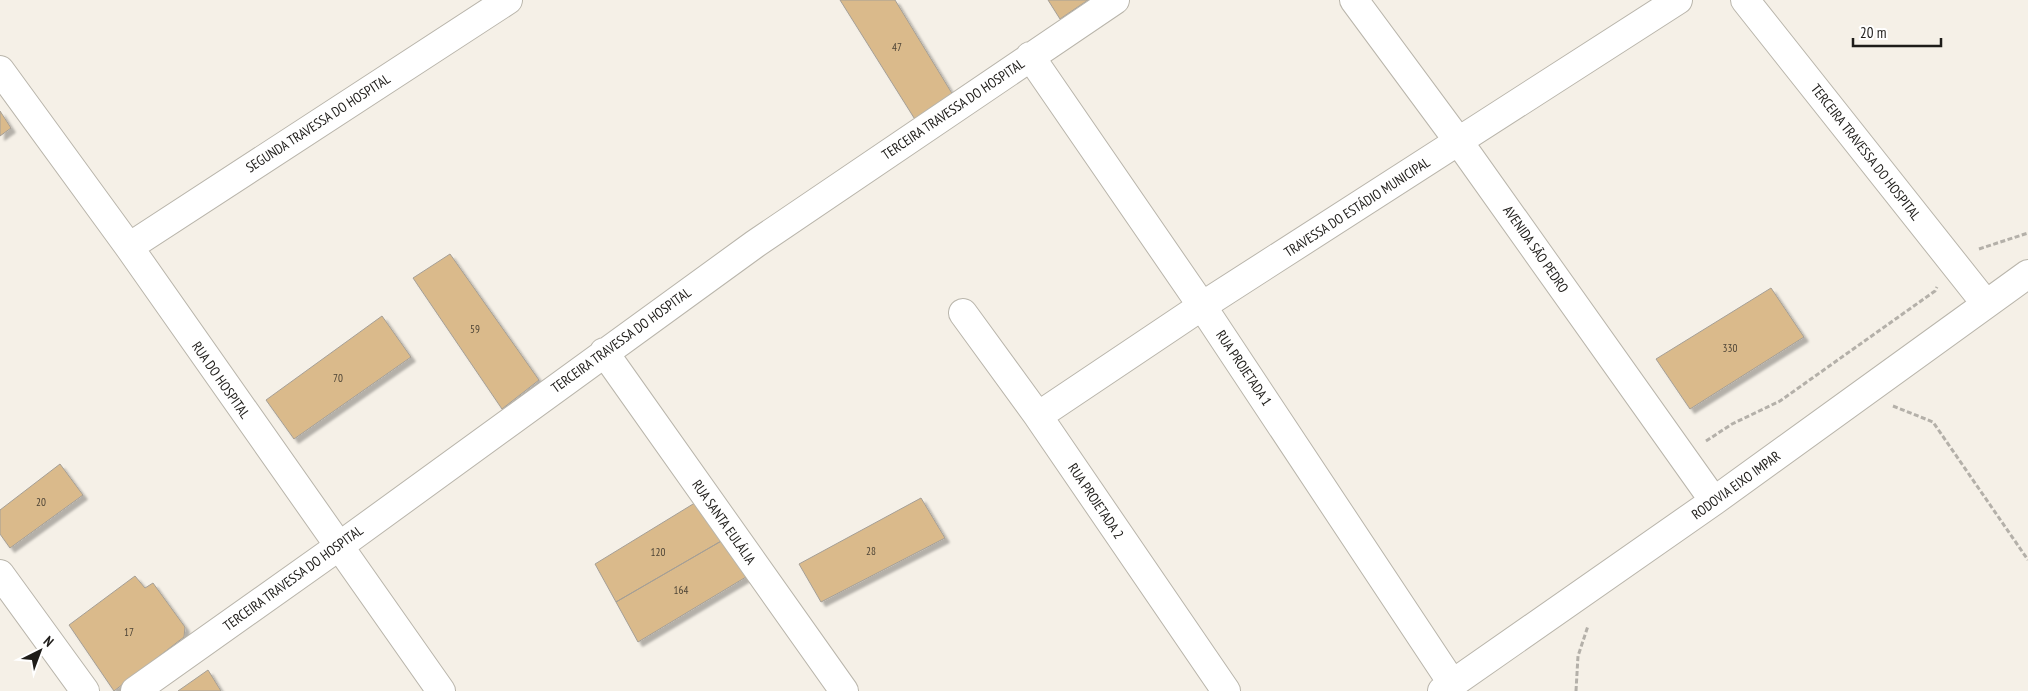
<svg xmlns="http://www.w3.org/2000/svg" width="2028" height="691" font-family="'PT Sans Narrow',sans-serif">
	<defs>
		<filter id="shadow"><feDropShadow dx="4.5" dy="4.5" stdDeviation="1" flood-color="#0004"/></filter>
	</defs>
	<rect width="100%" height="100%" fill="#f5f0e7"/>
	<!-- building -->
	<path fill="#daba8b" stroke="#a59f96" filter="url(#shadow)" d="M 840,0 L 895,0 L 953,95 L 916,121 Z
		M 1048,0 L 1088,0 L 1060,19 Z
		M 0,111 L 11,128 L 0,136 Z
		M 450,254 L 539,380 L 502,409 L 413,278 Z
		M 1771,288 L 1804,337 L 1690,409 L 1656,359 Z
		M 382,316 L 411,357 L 294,439 L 266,400 Z
		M 60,464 L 83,495 L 10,548 L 0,534 L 0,510 Z
		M 921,498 L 945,538 L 821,602 L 799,564 Z
		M 698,501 L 723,540 L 616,602 L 595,564 Z
		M 723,540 L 746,577 L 638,642 L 616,602 Z
		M 135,576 L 145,588 L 153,583 L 185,627 L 184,637 L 114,691 L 69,625 Z
		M 208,670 L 221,691 L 178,691 Z"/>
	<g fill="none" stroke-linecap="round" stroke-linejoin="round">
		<defs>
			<path id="minor" d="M 1354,0 L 1459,142 L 1714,501
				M 1745,0 L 1986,304
				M 1030,56 L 1202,306 L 1452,683
				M 0,70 L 129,247 L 441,691
				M 129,247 L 508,0
				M 963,313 L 1038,416 L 1226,691
				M 604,352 L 844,691
				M 1038,416 L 1202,306 L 1678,0
				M 0,574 L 85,691
				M 135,691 L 338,547 L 755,244 L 1115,0
				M 1442,691 L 1714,501 L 2028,274"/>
		</defs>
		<!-- minor casing -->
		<use href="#minor" stroke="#b9b5ab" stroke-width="30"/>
		<!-- path -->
		<path stroke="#b4b0a9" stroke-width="3" stroke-dasharray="5 2.5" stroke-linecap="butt" d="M 1979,249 L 2028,233
			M 1893,406 L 1933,422 L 2028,560
			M 1706,441 L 1732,424 L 1780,401 L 1935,291 L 1937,287
			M 1576,691 L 1578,656 L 1588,626"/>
		<!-- minor -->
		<use href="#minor" stroke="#fff" stroke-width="28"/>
	</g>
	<g text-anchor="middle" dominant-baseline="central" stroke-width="5" stroke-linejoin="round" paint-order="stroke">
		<!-- number labels -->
		<g font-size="11" fill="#4d4436">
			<text x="897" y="47">47</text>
			<text x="475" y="329">59</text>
			<text x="1730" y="348">330</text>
			<text x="338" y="378">70</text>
			<text x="41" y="502">20</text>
			<text x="871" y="551">28</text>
			<text x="658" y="552">120</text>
			<text x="681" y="590">164</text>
			<text x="129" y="632">17</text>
		</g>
		<!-- street labels -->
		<g font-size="14" fill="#1e1c19" stroke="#fff">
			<text transform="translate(953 109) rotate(-34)">TERCEIRA TRAVESSA DO HOSPITAL</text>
			<text transform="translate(318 123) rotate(-33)">SEGUNDA TRAVESSA DO HOSPITAL</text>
			<text transform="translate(1866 152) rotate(52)">TERCEIRA TRAVESSA DO HOSPITAL</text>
			<text transform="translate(1357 207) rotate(-33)">TRAVESSA DO ESTÁDIO MUNICIPAL</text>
			<text transform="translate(1536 249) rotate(55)">AVENIDA SÃO PEDRO</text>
			<text transform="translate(621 340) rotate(-36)">TERCEIRA TRAVESSA DO HOSPITAL</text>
			<text transform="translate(1244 368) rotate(56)">RUA PROJETADA 1</text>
			<text transform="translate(221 380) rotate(55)">RUA DO HOSPITAL</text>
			<text transform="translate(1736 485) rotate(-36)">RODOVIA EIXO IMPAR</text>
			<text transform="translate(1096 501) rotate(56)">RUA PROJETADA 2</text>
			<text transform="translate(724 522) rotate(55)">RUA SANTA EULÁLIA</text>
			<text transform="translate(293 578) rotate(-36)">TERCEIRA TRAVESSA DO HOSPITAL</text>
		</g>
	</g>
	<!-- north arrow -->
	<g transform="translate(40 651) rotate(42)" stroke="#ffffff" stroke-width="4" paint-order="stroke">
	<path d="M0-4L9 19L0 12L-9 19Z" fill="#1e1c19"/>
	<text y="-8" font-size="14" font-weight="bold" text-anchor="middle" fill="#1e1c19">N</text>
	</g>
	<!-- scale -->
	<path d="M1853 38v8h88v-8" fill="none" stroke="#1e1c19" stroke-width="2.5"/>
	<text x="1860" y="38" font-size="15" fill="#1e1c19" stroke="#ffffff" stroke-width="4" paint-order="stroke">20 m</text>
</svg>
